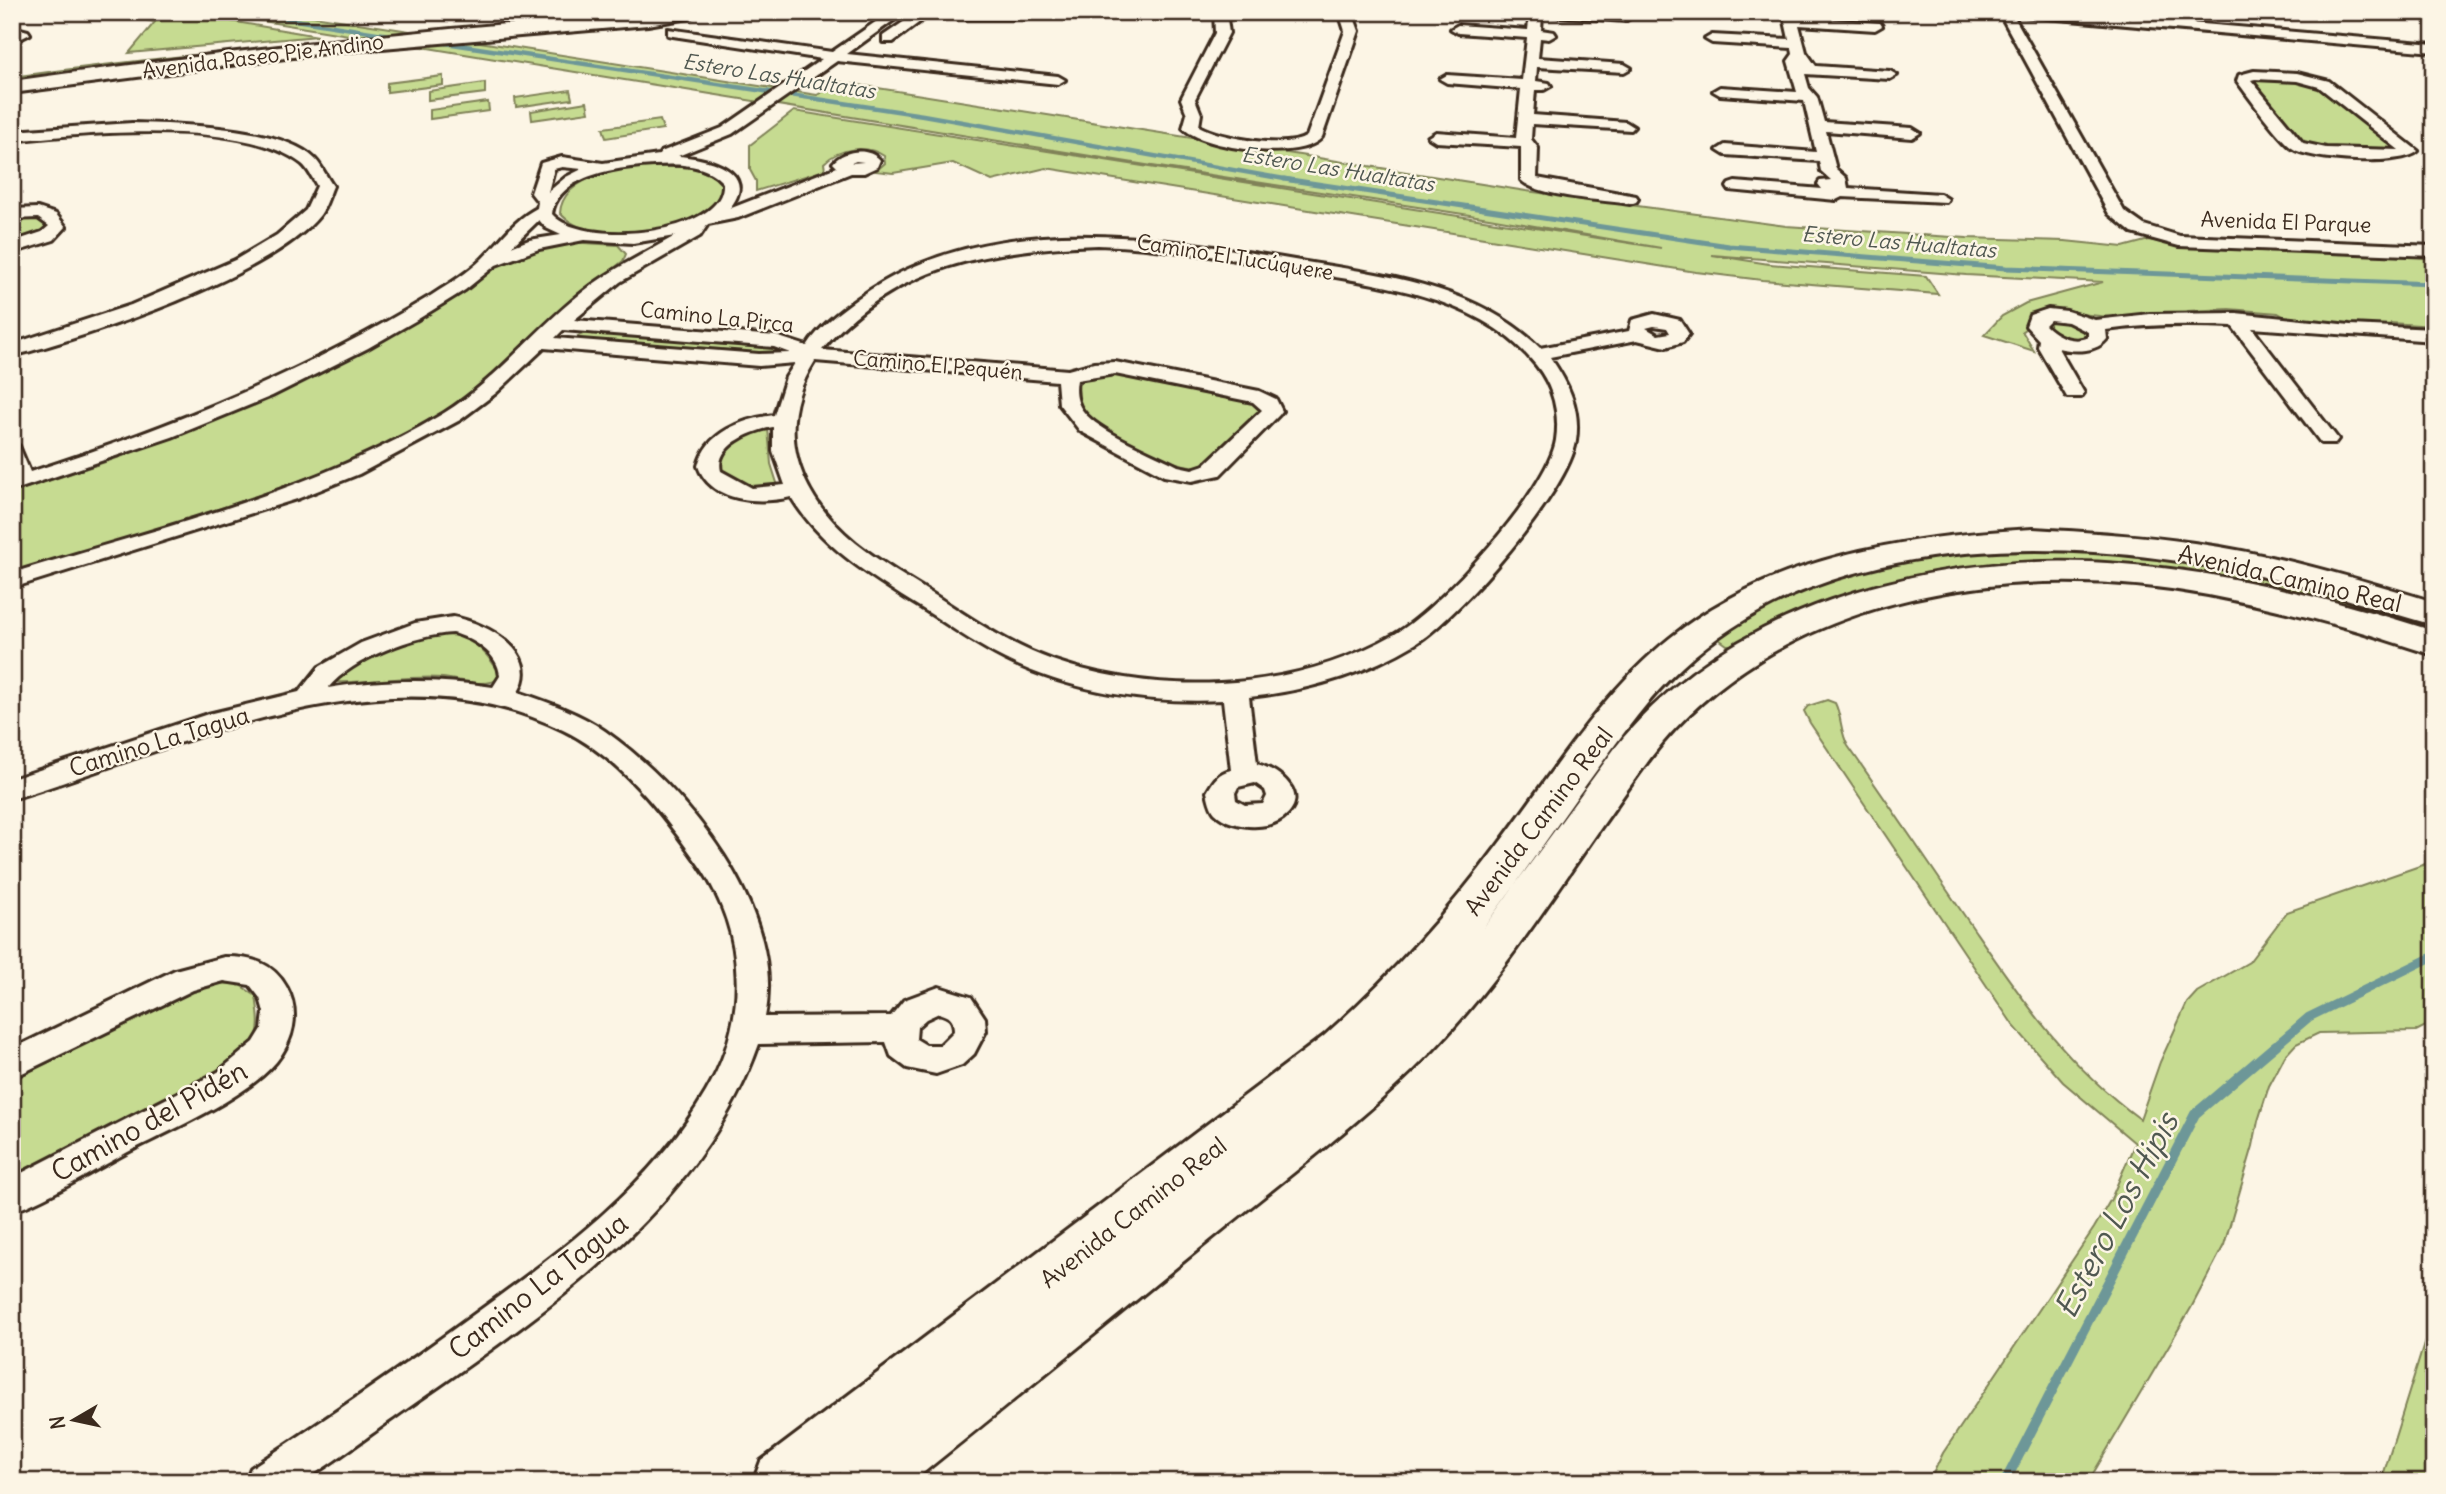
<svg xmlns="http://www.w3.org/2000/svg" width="2446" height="1494" font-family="Delius,sans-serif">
	<rect width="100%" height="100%" fill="#fcf5e5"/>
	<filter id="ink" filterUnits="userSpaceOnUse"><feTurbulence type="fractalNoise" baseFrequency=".0143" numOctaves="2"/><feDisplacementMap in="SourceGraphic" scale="14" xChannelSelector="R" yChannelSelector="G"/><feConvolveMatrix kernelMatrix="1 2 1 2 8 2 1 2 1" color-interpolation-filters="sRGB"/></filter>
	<g filter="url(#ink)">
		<!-- green -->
		<path fill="#c6db91" stroke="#808258" stroke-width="2" d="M 109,12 L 177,12 L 318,36 L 129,53 L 155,22 Z
			M 207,12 L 288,12 L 817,95 L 840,82 L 1526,191 L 1786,226 L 1967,238 L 2065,241 L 2123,247 L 2149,240 L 2186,247 L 2434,256 L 2434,326 L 2391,323 L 2389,328 L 2290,320 L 2278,313 L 2229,309 L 2188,311 L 2184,315 L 2109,317 L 2051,311 L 2034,313 L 2026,320 L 2028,327 L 2022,331 L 2034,351 L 1984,335 L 2002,316 L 2026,303 L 2103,282 L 1966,275 L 1712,255 L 1769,264 L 1926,276 L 1938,294 L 1762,280 L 1696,272 L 1046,168 L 992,181 L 953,163 L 893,173 L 876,171 L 885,163 L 884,156 C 867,144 839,148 824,163 L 825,170 L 756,191 L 756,181 L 750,170 L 750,145 L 794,111 L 1661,248 L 1489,218 L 1146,165 Z
			M 308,46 L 12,84 L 12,77 C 111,63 209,52 308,46 Z
			M 443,76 L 443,85 L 387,92 L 387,83 Z
			M 2259,78 L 2308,81 L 2317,85 L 2401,148 C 2383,151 2319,152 2304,143 C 2291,135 2263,94 2252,80 Z
			M 485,83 L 485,93 L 428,100 L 428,91 Z
			M 570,90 L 572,99 L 516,107 L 515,98 Z
			M 488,102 L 489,111 L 430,119 L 430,110 Z
			M 587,102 L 589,112 L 532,120 L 531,111 Z
			M 660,120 L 663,129 L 606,138 L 603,128 Z
			M 663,163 L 688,165 L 720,179 L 723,190 C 702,234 592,251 560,213 C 562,173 632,166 663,163 Z
			M 32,217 L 42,220 L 48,229 L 42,235 L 12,245 L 12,218 Z
			M 567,242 L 618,245 L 626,254 L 623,261 L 579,296 L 501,370 L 454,406 L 404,435 L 347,463 L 274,490 L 180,522 L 12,572 L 12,493 L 120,457 L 265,399 L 389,337 L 474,282 L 497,264 L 515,255 Z
			M 2062,318 L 2090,329 L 2090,339 L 2070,341 L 2044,329 L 2044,322 Z
			M 588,332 L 786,349 L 788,352 L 776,357 L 580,339 L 578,336 Z
			M 1113,374 L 1252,402 L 1260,412 L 1252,423 L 1201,466 C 1177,471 1099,432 1084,411 C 1078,404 1079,394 1078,385 L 1084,378 Z
			M 761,428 L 768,428 L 771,464 L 777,483 L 775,487 C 746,490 738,486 717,465 C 723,444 742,435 761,428 Z
			M 2068,549 L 2127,553 L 2242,569 L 2434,622 L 2434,636 L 2042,563 C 1924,566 1839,587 1735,645 L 1727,645 L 1720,640 L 1719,635 C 1791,590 1875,560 1961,552 C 1996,549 2032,550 2068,549 Z
			M 451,630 C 472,638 491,656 501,677 C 488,689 460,680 443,678 C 406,675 370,684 333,682 L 343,670 L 413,636 Z
			M 1827,700 L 1835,703 C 1842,717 1840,732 1848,746 C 1891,807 1933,870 1975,931 C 2026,1005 2067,1065 2140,1119 L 2160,1062 L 2187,1003 L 2197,992 L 2249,962 L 2287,912 L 2434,861 L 2434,1022 L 2416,1031 L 2319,1033 L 2296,1044 L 2285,1056 L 2269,1086 L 2258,1121 L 2253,1146 L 2224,1245 L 2191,1308 L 2088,1482 L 1929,1482 L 1943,1453 L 2094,1228 L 2111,1199 L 2135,1143 L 2063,1082 L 2013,1025 L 1810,723 L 1804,711 L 1808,706 Z
			M 237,983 L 256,996 C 263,1040 258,1042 225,1069 L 12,1181 L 12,1077 L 181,994 L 214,984 Z
			M 2434,1312 L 2434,1482 L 2381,1482 Z"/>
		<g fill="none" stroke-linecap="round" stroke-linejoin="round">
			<!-- stream-far3 -->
			<path stroke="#6d9798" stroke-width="4.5" d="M 245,12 L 402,37
				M 432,41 L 923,115 L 1296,181"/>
			<!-- stream-far2 -->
			<path stroke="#6d9798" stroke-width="5" d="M 1284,179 L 1729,246 L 2006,268 L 2434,284"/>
			<!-- stream-far1 -->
			<path stroke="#6d9798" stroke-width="9" d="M 2274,1047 L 2309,1017 L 2434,956"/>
			<!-- stream -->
			<path stroke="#6d9798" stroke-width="10" d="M 2005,1482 L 2195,1114 L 2276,1045"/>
			<defs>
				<path id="street" d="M 890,12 L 905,12 L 847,54 L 1058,76 L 1065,80 L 1058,84 L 837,61 L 732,134 L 678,156 C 707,158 761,171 729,209 L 837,167 L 833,163 C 844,150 868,147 880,160 L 877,167 L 864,173 L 851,173 L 738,218 L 708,224 L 700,236 L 620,282 L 574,320 L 776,336 L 807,346 C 819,327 839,312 857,299 C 985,206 1155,236 1300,261 C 1384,275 1476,285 1540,348 L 1629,331 L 1632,320 L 1654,314 L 1680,320 L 1689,334 L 1683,342 L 1666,347 L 1637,340 L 1550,357 C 1568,383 1581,408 1576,441 C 1569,491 1459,617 1415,644 C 1365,674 1306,691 1249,697 L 1257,764 C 1280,770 1312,796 1283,818 C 1266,831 1230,828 1215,813 C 1210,807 1209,799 1207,792 C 1214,780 1218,773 1231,770 L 1223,700 C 1151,704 1071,692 1005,659 C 972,643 942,620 910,601 C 864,572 820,544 791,497 C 760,504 711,503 698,466 C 706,432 743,419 774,415 L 786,377 L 795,363 L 759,366 L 544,348 L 496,393 L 460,420 L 359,474 L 297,499 L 12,588 L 12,573 C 158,528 312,493 444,413 C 497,380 535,329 584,291 C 612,269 644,254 675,236 L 633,243 L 584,240 L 539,249 L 496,265 L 465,290 L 415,321 L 368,348 L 272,396 L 172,437 L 12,491 L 12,444 L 19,446 L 30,472 C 171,427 305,372 432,295 C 449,284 468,273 483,258 C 501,240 514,220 537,208 L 538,202 L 531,193 L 541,163 L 562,157 L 603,163 L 659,155 L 661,152 L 722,128 L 822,59 L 673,36 L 668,35 L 668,29 L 832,52 ZM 856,161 L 864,162 L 851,163 ZM 654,165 C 678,164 706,163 723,183 C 726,236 580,248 552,214 C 558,174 621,167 654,165 ZM 562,167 L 582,169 L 566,177 L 548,192 L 554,169 ZM 539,220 L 546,228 L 561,235 L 529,240 L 511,247 ZM 1098,245 C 1162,247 1225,258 1288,269 C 1372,284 1478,293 1536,365 C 1553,386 1560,413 1556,440 C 1548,490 1440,609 1395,634 C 1342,664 1282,680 1220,683 C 1158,686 1090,677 1032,652 C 998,637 967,616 936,596 C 909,579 881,563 856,543 C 798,496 772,428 815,361 L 1057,381 L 1059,404 L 1080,431 L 1164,476 L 1192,481 L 1220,475 L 1279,415 L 1282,411 L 1276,399 L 1259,391 L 1115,362 L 1094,363 L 1068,370 L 822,350 C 894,264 993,249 1098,245 ZM 1654,326 L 1667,328 L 1670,333 L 1658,335 L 1646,328 ZM 563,330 L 774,347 L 790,353 L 759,354 L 555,338 ZM 1115,374 L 1253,402 L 1262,410 L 1204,465 L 1192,469 L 1178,466 C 1155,454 1097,431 1083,411 C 1076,402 1075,391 1077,380 ZM 773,427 L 773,451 L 785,485 L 752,488 L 721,471 C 714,445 754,430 773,427 ZM 1255,783 L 1265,790 L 1267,796 L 1263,804 L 1245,805 L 1236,800 L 1235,793 L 1238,787 Z
					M 918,12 L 933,12 L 893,42 L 883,42 L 883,36 Z
					M 1214,12 L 1226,12 L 1229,33 L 1195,99 L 1201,114 L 1199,126 C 1219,138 1288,150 1307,136 L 1345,31 L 1339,12 L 1352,12 L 1359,31 L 1322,137 C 1303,162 1203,149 1183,128 L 1187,114 L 1181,99 L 1215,33 Z
					M 1530,12 C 1549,12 1620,8 1632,17 L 1625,21 L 1542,15 L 1541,30 L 1554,32 L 1556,35 L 1549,39 L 1540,38 L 1538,58 L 1624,64 L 1631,68 L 1624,72 L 1537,67 L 1536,81 L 1549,83 L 1551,86 L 1544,90 L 1535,90 L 1533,115 L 1626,122 L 1634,127 L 1631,130 L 1532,124 L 1531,139 L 1538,148 L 1537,178 L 1636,196 L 1638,199 L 1636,202 L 1630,204 C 1605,200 1537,197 1521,180 L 1521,147 L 1436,142 L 1428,137 L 1436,132 L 1516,138 L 1521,89 L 1447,83 L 1440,79 L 1447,75 L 1522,80 L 1527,38 L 1458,33 L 1451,29 L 1458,25 L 1528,30 Z
					M 1783,12 L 1796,12 L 1797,17 L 1880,23 L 1882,26 L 1875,30 L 1799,25 L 1806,52 L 1816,66 L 1890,71 L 1897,75 L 1890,79 L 1805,74 L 1809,88 L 1817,97 L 1824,122 L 1912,128 L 1920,133 L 1912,138 L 1826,131 L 1836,169 L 1846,178 L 1848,188 L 1940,194 L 1948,199 L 1946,202 L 1842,197 L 1836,200 L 1729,190 L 1727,187 L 1729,184 L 1735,182 L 1822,189 L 1818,184 L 1820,181 L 1831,180 L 1821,171 L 1819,161 L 1725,155 L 1717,150 L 1725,145 L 1816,152 L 1804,101 L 1720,95 L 1713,91 L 1720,87 L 1797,92 L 1788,61 L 1793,54 L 1792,48 L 1712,43 L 1705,39 L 1712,35 L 1789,39 Z
					M 1999,12 L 2063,12 L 2434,44 L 2434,52 L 2013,15 L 2124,211 L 2144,225 L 2180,236 L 2434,246 L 2434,256 L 2179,246 L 2132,233 L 2109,214 Z
					M 12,27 L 28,31 L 30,34 L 12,43 Z
					M 2254,71 L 2297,73 L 2329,81 L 2418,151 C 2404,166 2308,161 2292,148 C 2279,139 2248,96 2237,81 L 2239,75 ZM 2255,79 L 2297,81 L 2319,87 L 2399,150 L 2326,148 L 2303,143 L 2251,80 Z
					M 132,123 C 177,124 282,126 315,159 C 322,166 327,178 333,186 C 329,195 326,207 320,215 C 273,275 88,337 12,356 L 12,344 L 131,305 L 235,260 L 277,235 L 306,210 L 317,186 C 313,179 308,169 302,164 C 244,118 83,133 12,141 L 12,131 Z
					M 38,208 L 56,214 L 66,227 L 54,240 L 12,253 L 12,242 L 42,232 L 49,226 L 38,218 L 12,219 L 12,209 Z
					M 2048,309 L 2067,311 L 2095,320 L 2150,314 L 2236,313 L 2350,325 L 2434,329 L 2434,341 L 2252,328 L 2338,439 L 2335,443 L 2321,443 L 2232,326 C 2190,324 2148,324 2106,330 L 2107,339 C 2096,353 2074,352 2058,348 L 2084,393 L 2081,397 L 2067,397 L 2038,347 L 2039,340 L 2026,326 L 2030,315 ZM 2050,320 L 2068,322 L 2088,332 L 2088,337 C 2073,344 2056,336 2045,325 Z
					M 453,617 C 486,623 542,652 518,692 C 547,702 580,713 605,731 C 687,789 787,911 765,1017 L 891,1016 L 904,1000 L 939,987 L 971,997 L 985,1018 L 986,1031 L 974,1054 L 962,1065 L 936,1074 L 907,1068 L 891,1056 L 886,1042 L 759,1044 C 700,1213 536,1318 395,1417 C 379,1428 312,1479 298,1482 C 282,1485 262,1482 245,1482 L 251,1468 C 327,1418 403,1367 476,1313 C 563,1250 651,1186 706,1092 C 749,1019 747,934 699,865 C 664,815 620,757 563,730 C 386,643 184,747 12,799 L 12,779 L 208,714 L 299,692 L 319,667 L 361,643 L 415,623 ZM 453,633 C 473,638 499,654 500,676 L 493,687 C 436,679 386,679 328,688 C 353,658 415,635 453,633 ZM 939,1013 C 950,1016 954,1019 954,1031 L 940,1045 L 926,1045 L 916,1039 L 917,1027 L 926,1019 Z
					M 224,957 C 251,957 273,962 287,988 C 300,1012 294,1040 276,1062 C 245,1099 170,1130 126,1153 C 89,1173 52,1197 12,1212 L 12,1178 L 218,1072 L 254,1042 L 262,1029 L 264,1012 L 260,998 L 250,985 L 224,981 L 193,990 L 12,1078 L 12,1049 L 175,970 Z"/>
				<path id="secondary" d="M 611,12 L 698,12 L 689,18 L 648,25 L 325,53 L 12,93 L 12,81 C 210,53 408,31 606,16 Z
					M 947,12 L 1200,12 L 1191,18 L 956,18 Z
					M 2033,529 C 2087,532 2140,535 2194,543 C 2275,554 2355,578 2434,602 L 2434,625 C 2381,611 2330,592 2277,580 C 2086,535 1836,524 1682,667 C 1649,697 1622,735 1596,771 C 1557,824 1520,879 1481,931 L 1615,748 C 1672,677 1746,630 1831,600 C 2037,528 2231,568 2434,631 L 2434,655 C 2404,646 2374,635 2344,627 C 2299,614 2254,604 2208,595 C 2020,560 1794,590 1663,742 C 1641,769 1622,798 1602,826 C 1549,902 1498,982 1433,1050 C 1370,1115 1297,1169 1227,1226 C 1127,1307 1029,1388 929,1468 L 912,1482 L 837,1482 L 841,1472 L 829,1482 L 753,1482 L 761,1461 L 1324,1036 C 1389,978 1446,915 1498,845 C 1551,775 1600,694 1670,638 C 1772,556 1906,536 2033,529 Z"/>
			</defs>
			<!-- street casing -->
			<use href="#street" stroke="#3b2a1e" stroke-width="6"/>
			<!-- secondary casing -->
			<use href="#secondary" stroke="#3b2a1e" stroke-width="6"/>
			<!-- street -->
			<use href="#street" fill="#fcf5e5" fill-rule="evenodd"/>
			<!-- secondary -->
			<use href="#secondary" fill="#fcf5e5" fill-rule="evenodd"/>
		</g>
	</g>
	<g text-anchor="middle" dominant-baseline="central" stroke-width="5" stroke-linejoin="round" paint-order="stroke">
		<!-- far-street labels -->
		<g font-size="21" fill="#3b2a1e" stroke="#fcf5e5">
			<text transform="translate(263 56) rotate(-7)">Avenida Paseo Pie Andino</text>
			<text transform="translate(2286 222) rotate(2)">Avenida El Parque</text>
			<text transform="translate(1235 257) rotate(9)">Camino El Tucúquere</text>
			<text transform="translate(717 317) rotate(6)">Camino La Pirca</text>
			<text transform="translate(938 365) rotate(5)">Camino El Pequén</text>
		</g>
		<!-- far-water labels -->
		<g font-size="21" font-style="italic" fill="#505851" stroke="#fcf5e5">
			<text transform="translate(779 76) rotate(9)">Estero Las Hualtatas</text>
			<text transform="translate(1338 169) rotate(9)">Estero Las Hualtatas</text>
			<text transform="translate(1899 242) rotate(5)">Estero Las Hualtatas</text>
		</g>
		<!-- street labels -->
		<g font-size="24" fill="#3b2a1e" stroke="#fcf5e5">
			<text transform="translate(2290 578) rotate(13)">Avenida Camino Real</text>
			<text transform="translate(159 741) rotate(-17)">Camino La Tagua</text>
			<text transform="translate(1538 821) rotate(-53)">Avenida Camino Real</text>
			<text transform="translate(1133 1212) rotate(-38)">Avenida Camino Real</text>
		</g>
		<!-- near-street labels -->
		<g font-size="28" fill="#3b2a1e" stroke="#fcf5e5">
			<text transform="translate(149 1121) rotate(-29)">Camino del Pidén</text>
			<text transform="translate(538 1286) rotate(-38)">Camino La Tagua</text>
		</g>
		<!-- near-water labels -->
		<g font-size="32" font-style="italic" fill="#505851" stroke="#fcf5e5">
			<text transform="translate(2116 1215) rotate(-62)">Estero Los Hipis</text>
		</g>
	</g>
	<!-- margin -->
	<rect width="2446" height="1494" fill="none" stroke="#fcf5e5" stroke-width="42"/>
	<rect x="21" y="21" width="2404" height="1452" fill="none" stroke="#3b2a1e" stroke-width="2.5" filter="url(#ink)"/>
	<!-- north arrow -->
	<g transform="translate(74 1420) rotate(261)" stroke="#fcf5e5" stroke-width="5" paint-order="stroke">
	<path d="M0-5L12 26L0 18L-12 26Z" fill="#3b2a1e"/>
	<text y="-10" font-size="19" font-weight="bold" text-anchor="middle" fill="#3b2a1e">N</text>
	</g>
</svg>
